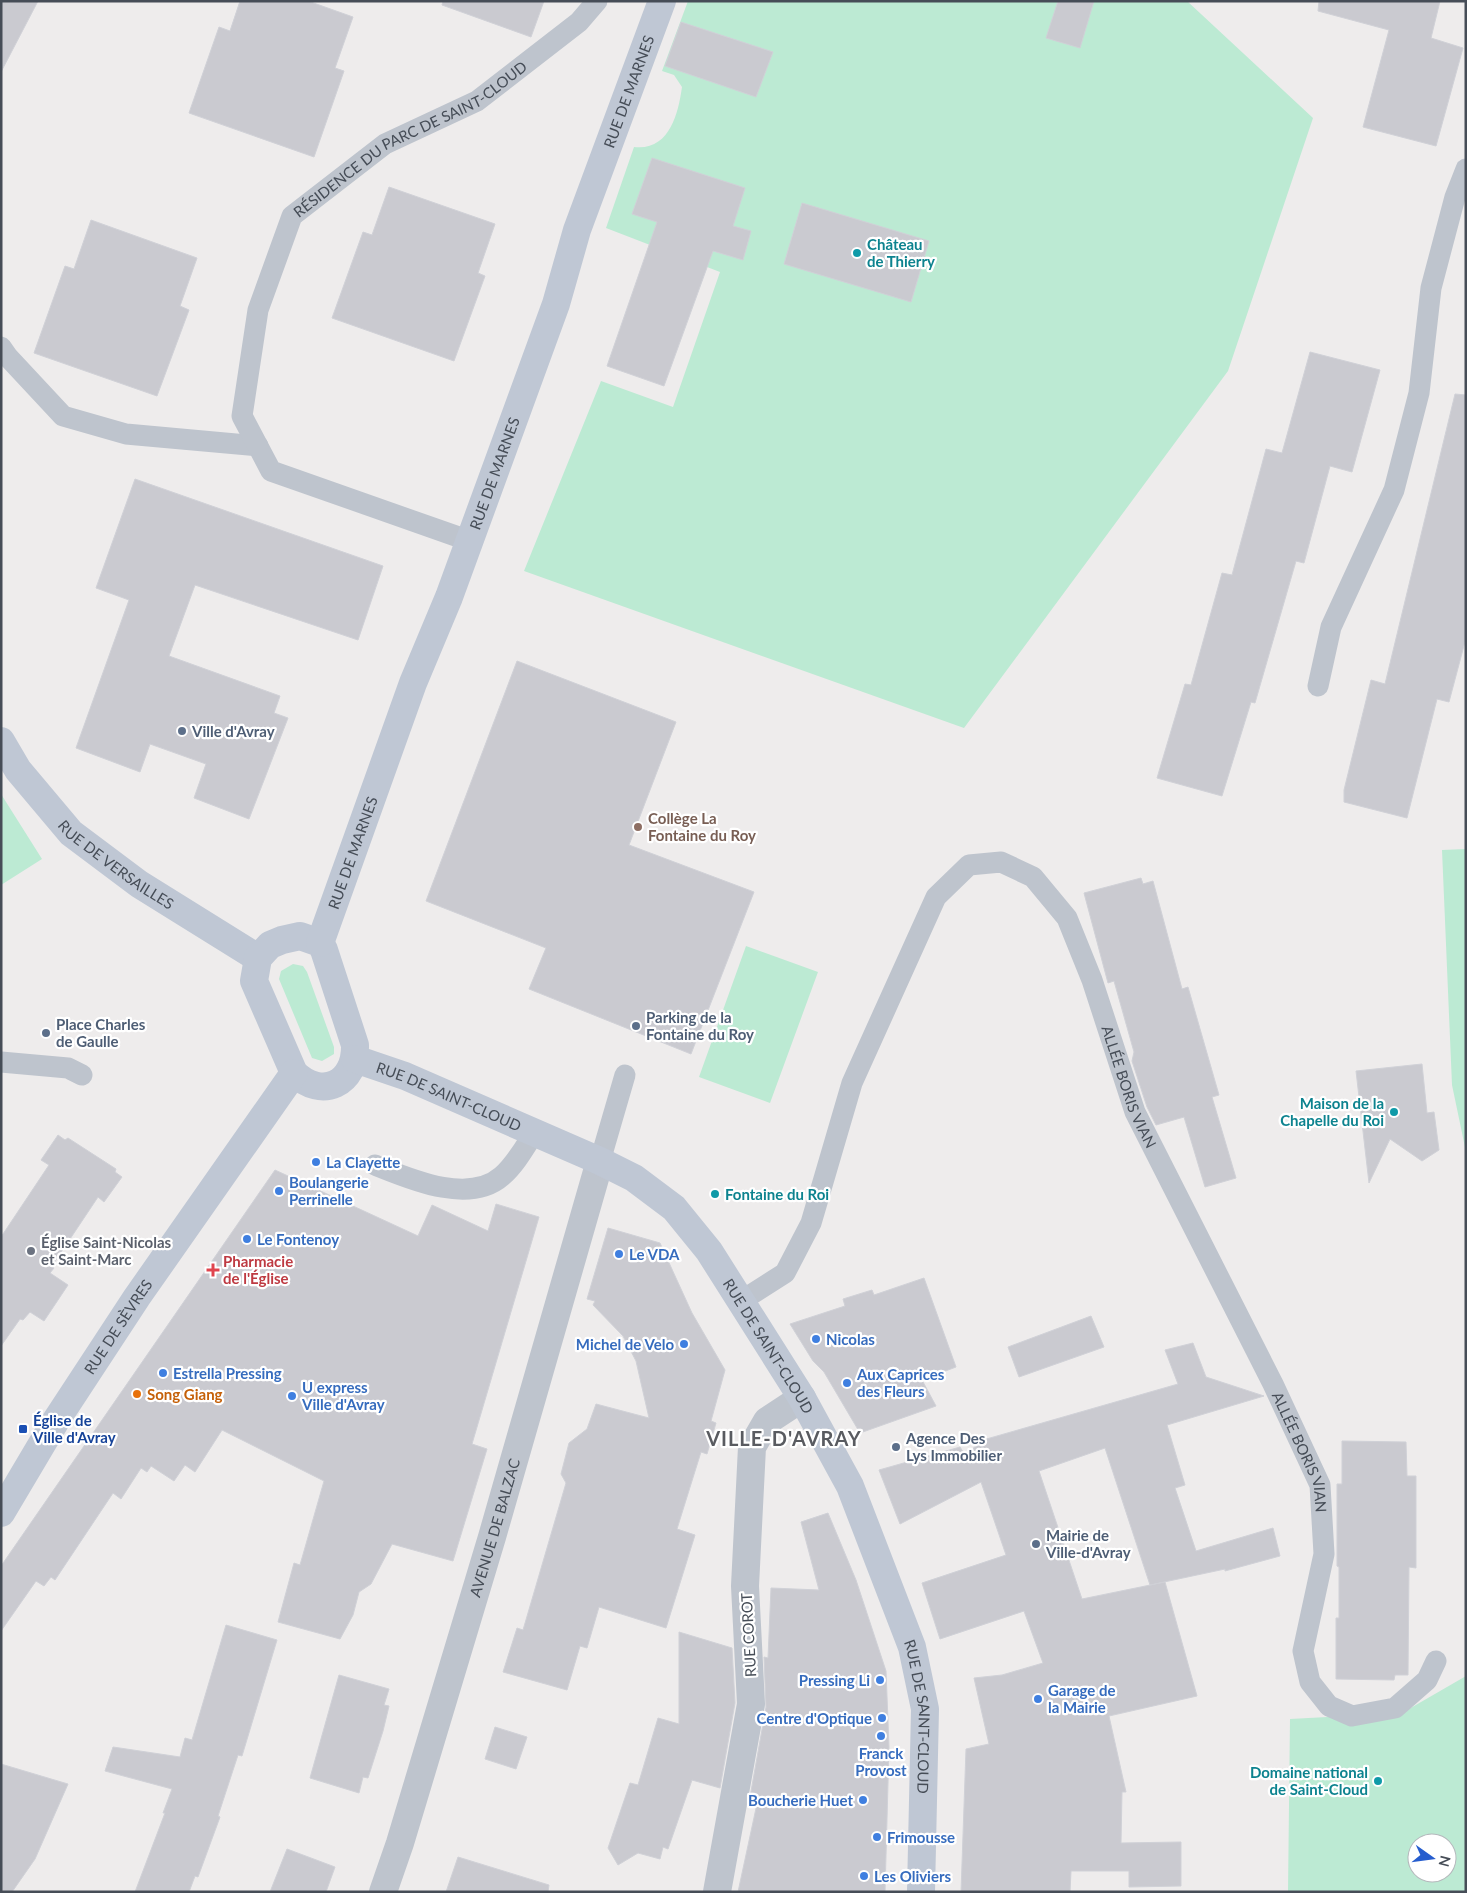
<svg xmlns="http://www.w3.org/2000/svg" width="1467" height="1893" font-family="Lato,sans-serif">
	<rect width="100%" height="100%" fill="#eeecec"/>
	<!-- green -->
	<path fill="#bcead3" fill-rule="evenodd" d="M 688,1 L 1187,1 L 1313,118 L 1228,371 L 964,728 L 524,571 L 601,381 L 673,407 L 720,272 L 606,228 L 634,147 C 669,151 678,115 682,87 L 674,75 L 662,71 Z
		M 1,794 L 42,859 L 1,885 Z
		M 1466,849 L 1466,1152 L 1452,1085 L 1442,850 Z
		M 746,946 L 818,972 L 770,1103 L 699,1077 Z
		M 293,964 L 303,966 L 307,972 L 334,1047 L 334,1054 L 322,1061 L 312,1058 L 279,979 L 281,971 Z
		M 1466,1676 L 1466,1892 L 1288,1892 L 1290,1719 L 1402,1713 ZM 1417,1843 L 1447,1843 L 1447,1873 L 1417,1873 Z"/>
	<!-- building -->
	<path fill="#cacad0" stroke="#d0d1d7" d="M 1,1 L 38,1 L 1,72 Z
		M 240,1 L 308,1 L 353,17 L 335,68 L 344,71 L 314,157 L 189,113 L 219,27 L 230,31 Z
		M 443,1 L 544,1 L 531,37 L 442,5 Z
		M 1058,1 L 1094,1 L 1080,48 L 1046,38 Z
		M 1319,1 L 1440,1 L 1431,38 L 1463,48 L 1436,146 L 1363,127 L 1389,30 L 1318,11 Z
		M 681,22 L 773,52 L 756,97 L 665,66 Z
		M 652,158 L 745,188 L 733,226 L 751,231 L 743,260 L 713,251 L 664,386 L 607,366 L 657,222 L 632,214 Z
		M 389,187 L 495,224 L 478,273 L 485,276 L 454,361 L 332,318 L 363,232 L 372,235 Z
		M 802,203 L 929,241 L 911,302 L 784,264 Z
		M 91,220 L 197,258 L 180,306 L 189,310 L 157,396 L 34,353 L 65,266 L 74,269 Z
		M 1310,352 L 1380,370 L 1352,472 L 1330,466 L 1304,563 L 1296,561 L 1255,703 L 1251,702 L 1222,796 L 1157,778 L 1185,684 L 1191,685 L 1222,573 L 1232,575 L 1266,449 L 1282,453 Z
		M 1455,394 L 1466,395 L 1466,638 L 1449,702 L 1437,699 L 1407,818 L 1344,802 L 1344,790 L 1371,680 L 1385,684 Z
		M 135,479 L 383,566 L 358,640 L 195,585 L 169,656 L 280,696 L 274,713 L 288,718 L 249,819 L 194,798 L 206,764 L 150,744 L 140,772 L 76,748 L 129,600 L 96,588 Z
		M 517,661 L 676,722 L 629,845 L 754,892 L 691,1054 L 529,989 L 546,948 L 426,901 Z
		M 1141,878 L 1143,884 L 1153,881 L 1182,989 L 1188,987 L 1219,1095 L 1212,1097 L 1236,1178 L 1205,1187 L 1184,1117 L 1156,1125 L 1147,1107 L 1132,1061 L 1134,1052 L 1114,981 L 1108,983 L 1084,893 Z
		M 1422,1064 L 1427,1113 L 1434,1112 L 1439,1150 L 1422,1161 L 1390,1139 L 1369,1183 L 1356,1071 Z
		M 58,1135 L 65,1140 L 68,1138 L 116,1169 L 115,1172 L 122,1177 L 104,1202 L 98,1197 L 52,1266 L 54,1268 L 50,1273 L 68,1285 L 44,1321 L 30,1312 L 23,1320 L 20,1319 L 1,1346 L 1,1237 L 49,1165 L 41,1160 Z
		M 275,1170 L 418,1236 L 432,1205 L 488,1231 L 496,1204 L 539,1217 L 472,1444 L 487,1449 L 453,1561 L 392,1544 L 371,1584 L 359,1592 L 353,1615 L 340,1639 L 278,1622 L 294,1563 L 300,1565 L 324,1481 L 222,1430 L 195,1472 L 185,1465 L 174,1481 L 151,1466 L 147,1472 L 141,1468 L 121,1499 L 113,1493 L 55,1580 L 51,1577 L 44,1586 L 36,1581 L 1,1631 L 1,1566 Z
		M 608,1228 L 660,1243 L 692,1313 L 725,1370 L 711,1421 L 716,1423 L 707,1454 L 701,1452 L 677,1529 L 695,1535 L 666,1628 L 599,1607 L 587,1648 L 580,1646 L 567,1690 L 503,1672 L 517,1628 L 523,1630 L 566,1483 L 561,1474 L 569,1443 L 587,1429 L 596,1404 L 649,1418 L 636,1361 L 623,1336 L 593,1305 L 595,1301 L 587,1299 Z
		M 924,1278 L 956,1367 L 922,1380 L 936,1406 L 860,1433 L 824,1372 L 813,1361 L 790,1324 L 845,1306 L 843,1299 L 872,1290 L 874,1295 Z
		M 1091,1316 L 1104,1347 L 1019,1377 L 1008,1347 Z
		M 1193,1343 L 1206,1377 L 1264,1396 L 1167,1425 L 1185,1485 L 1175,1488 L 1196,1551 L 1273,1528 L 1280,1556 L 1225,1571 L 1225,1569 L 1150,1585 L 1105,1448 L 1039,1471 L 1082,1599 L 1165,1582 L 1197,1696 L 1109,1716 L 1126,1792 L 1122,1792 L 1121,1843 L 1181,1842 L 1181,1886 L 1129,1887 L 1129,1871 L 1071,1871 L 1070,1892 L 961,1892 L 966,1749 L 989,1744 L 974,1678 L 1002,1675 L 1043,1663 L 1024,1611 L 940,1639 L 922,1583 L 1006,1555 L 981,1482 L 900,1524 L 879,1470 L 960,1447 L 965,1455 L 983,1440 L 1178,1384 L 1165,1350 Z
		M 1342,1441 L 1406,1442 L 1407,1476 L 1416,1476 L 1416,1568 L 1409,1567 L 1408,1675 L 1395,1675 L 1394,1680 L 1336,1679 L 1336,1618 L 1339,1618 L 1339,1567 L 1337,1566 L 1337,1484 L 1342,1484 Z
		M 828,1513 L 856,1580 L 886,1671 L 889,1747 L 885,1892 L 738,1892 L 758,1799 L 750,1797 L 766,1707 L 764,1657 L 768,1658 L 771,1588 L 819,1590 L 801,1522 Z
		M 226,1625 L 277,1640 L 242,1756 L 238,1755 L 218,1816 L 220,1817 L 198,1877 L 195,1876 L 189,1892 L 135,1892 L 165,1813 L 163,1813 L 172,1789 L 105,1771 L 113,1747 L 180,1757 L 185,1738 L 192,1740 Z
		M 679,1632 L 732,1648 L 735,1703 L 720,1788 L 692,1780 L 668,1849 L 663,1847 L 660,1859 L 638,1853 L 618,1865 L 608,1848 L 630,1783 L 638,1785 L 658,1718 L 679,1724 Z
		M 339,1675 L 389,1689 L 384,1705 L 389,1706 L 383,1731 L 368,1778 L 363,1777 L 359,1793 L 310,1778 Z
		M 495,1727 L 527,1737 L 516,1769 L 485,1759 Z
		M 1,1764 L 68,1784 L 35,1859 L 12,1892 L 1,1892 Z
		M 287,1849 L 335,1867 L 326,1892 L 270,1892 Z
		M 458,1857 L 549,1885 L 548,1892 L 446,1892 Z"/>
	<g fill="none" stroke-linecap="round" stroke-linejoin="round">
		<!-- lane -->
		<g stroke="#bec4cd" stroke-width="21">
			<path d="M 1,347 L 8,357 L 63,416 L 126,434 L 258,446"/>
			<path id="s1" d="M 470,541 L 271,471 L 242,416 L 258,310 L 292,216 L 385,144 L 477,101 L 579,22 L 597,1"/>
			<path d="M 1318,686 L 1331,627 L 1394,490 L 1419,393 L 1431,288 L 1455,197 L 1466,169"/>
			<path d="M 1,1062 L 68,1068 L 82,1075"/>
			<path d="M 600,1161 L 625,1075"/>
			<path d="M 375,1165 C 410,1179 469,1205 502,1176 C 515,1165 525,1147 534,1133"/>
			<path id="s2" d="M 741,1301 L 785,1273 L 811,1223 L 852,1083 L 936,897 L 969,865 L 1001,862 L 1033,877 L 1067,918 L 1092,980 L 1135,1112 L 1273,1384 L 1320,1485 L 1324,1554 L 1303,1651 L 1310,1682 L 1329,1706 L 1352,1716 L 1395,1708 L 1427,1680 L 1436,1661"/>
		</g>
		<!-- street -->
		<g stroke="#bec4cd" stroke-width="28">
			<path id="s3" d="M 383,1892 L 400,1843 L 492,1537 L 600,1161"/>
			<path d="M 717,1892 L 751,1704 L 745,1586 L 752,1447 L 767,1421 L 802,1398"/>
		</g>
		<!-- secondary -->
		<g stroke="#bfc7d4" stroke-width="28">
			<path id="s4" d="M 1,741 L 18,770 L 71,833 L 139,884 L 258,958"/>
			<path d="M 300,936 L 320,943 L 324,950 L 355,1045 C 356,1084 322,1100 294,1073 L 254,981 L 258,958 L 270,945 L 282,940 Z"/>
			<path id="s5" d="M 320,943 L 413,683 L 449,597 L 556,304 L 577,230 L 662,1"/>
			<path id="s6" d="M 355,1059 L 405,1076 L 600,1161 L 634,1178 L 674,1208 L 709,1251 L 802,1398 L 850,1486 L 912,1647 L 925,1709 L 921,1892"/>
			<path id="s7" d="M 1,1513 L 55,1422 L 137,1297 L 294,1073"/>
		</g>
	</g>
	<!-- markers -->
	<g fill="#0f9aa8" stroke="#fff" stroke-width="2">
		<circle cx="857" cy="253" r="5"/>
		<circle cx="1394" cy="1112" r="5"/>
		<circle cx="715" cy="1194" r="5"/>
		<circle cx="1378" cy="1781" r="5"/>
	</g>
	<g fill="#5c6f8a" stroke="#fff" stroke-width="2">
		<circle cx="182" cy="731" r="5"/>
		<circle cx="636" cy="1026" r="5"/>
		<circle cx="46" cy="1033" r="5"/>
		<circle cx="896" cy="1447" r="5"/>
		<circle cx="1036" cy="1544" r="5"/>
	</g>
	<circle fill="#8d6e63" stroke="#fff" stroke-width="2" cx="638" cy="827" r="5"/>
	<g fill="#3f7fe0" stroke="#fff" stroke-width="2">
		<circle cx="316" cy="1162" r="5"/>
		<circle cx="279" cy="1191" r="5"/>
		<circle cx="247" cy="1239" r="5"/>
		<circle cx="619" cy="1254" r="5"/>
		<circle cx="816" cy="1339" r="5"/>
		<circle cx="684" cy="1344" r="5"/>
		<circle cx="163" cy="1373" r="5"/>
		<circle cx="847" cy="1383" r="5"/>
		<circle cx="292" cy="1396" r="5"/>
		<circle cx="880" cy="1680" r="5"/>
		<circle cx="1038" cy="1699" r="5"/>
		<circle cx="882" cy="1718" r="5"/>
		<circle cx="881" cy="1736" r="5"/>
		<circle cx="863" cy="1800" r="5"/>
		<circle cx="877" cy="1837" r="5"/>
		<circle cx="864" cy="1876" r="5"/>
	</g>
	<circle fill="#6b7280" stroke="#fff" stroke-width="2" cx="31" cy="1251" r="5"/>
	<path fill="#e0444e" stroke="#fff" stroke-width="2" d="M210.5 1262.5h5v5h5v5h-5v5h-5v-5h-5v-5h5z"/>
	<circle fill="#e8710a" stroke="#fff" stroke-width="2" cx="137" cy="1394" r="5"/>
	<rect fill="#1a4fb4" stroke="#fff" stroke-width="2" x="18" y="1424" width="10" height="10" rx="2.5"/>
	<g text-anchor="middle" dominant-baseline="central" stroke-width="4.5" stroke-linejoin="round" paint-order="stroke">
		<!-- street labels -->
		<g font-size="15" fill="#464d57" stroke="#fff">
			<text stroke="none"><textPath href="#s5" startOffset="906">RUE DE MARNES</textPath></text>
			<text stroke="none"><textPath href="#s1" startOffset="622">RÉSIDENCE DU PARC DE SAINT-CLOUD</textPath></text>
			<text stroke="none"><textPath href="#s5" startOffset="501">RUE DE MARNES</textPath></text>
			<text stroke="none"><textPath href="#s5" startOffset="96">RUE DE MARNES</textPath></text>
			<text stroke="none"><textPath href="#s4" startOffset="171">RUE DE VERSAILLES</textPath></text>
			<text stroke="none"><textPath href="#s2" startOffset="805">ALLÉE BORIS VIAN</textPath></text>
			<text stroke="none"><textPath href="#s6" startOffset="101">RUE DE SAINT-CLOUD</textPath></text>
			<text stroke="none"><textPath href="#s7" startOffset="220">RUE DE SÈVRES</textPath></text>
			<text stroke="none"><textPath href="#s6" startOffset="521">RUE DE SAINT-CLOUD</textPath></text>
			<text stroke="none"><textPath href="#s2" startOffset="1210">ALLÉE BORIS VIAN</textPath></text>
			<text stroke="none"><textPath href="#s3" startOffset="381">AVENUE DE BALZAC</textPath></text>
			<text transform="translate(748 1635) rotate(-93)">RUE COROT</text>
			<text stroke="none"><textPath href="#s6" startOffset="926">RUE DE SAINT-CLOUD</textPath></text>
		</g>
		<!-- culture labels -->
		<g font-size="15" font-weight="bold" fill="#0d838f" stroke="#fff" text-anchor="start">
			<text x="867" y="244">Château<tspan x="867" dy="17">de Thierry</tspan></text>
			<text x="1384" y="1103" text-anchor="end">Maison de la<tspan x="1384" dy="17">Chapelle du Roi</tspan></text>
			<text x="725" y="1194">Fontaine du Roi</text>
			<text x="1368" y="1772" text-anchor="end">Domaine national<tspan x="1368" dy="17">de Saint-Cloud</tspan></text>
		</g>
		<!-- service labels -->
		<g font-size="15" font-weight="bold" fill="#4e5e75" stroke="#fff" text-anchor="start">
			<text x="192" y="731">Ville d'Avray</text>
			<text x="646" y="1017">Parking de la<tspan x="646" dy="17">Fontaine du Roy</tspan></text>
			<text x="56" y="1024">Place Charles<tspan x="56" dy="17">de Gaulle</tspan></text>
			<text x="906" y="1438">Agence Des<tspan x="906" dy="17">Lys Immobilier</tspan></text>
			<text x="1046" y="1535">Mairie de<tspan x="1046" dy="17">Ville-d'Avray</tspan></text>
		</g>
		<!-- education labels -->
		<g font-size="15" font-weight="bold" fill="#785e54" stroke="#fff" text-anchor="start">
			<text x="648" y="818">Collège La<tspan x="648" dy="17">Fontaine du Roy</tspan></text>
		</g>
		<!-- shop labels -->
		<g font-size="15" font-weight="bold" fill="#366cbe" stroke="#fff" text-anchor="start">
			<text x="326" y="1162">La Clayette</text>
			<text x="289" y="1182">Boulangerie<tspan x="289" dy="17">Perrinelle</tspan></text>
			<text x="257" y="1239">Le Fontenoy</text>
			<text x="629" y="1254">Le VDA</text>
			<text x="826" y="1339">Nicolas</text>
			<text x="674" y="1344" text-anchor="end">Michel de Velo</text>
			<text x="173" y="1373">Estrella Pressing</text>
			<text x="857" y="1374">Aux Caprices<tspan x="857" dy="17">des Fleurs</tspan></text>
			<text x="302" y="1387">U express<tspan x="302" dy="17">Ville d'Avray</tspan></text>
			<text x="870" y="1680" text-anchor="end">Pressing Li</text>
			<text x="1048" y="1690">Garage de<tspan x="1048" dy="17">la Mairie</tspan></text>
			<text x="872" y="1718" text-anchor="end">Centre d'Optique</text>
			<text x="881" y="1753" text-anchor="middle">Franck<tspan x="881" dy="17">Provost</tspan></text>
			<text x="853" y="1800" text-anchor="end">Boucherie Huet</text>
			<text x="887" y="1837">Frimousse</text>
			<text x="874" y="1876">Les Oliviers</text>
		</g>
		<!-- worship labels -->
		<g font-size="15" font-weight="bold" fill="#5b616d" stroke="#fff" text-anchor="start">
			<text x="41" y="1242">Église Saint-Nicolas<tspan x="41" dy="17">et Saint-Marc</tspan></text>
		</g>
		<!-- health labels -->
		<g font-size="15" font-weight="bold" fill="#be3a42" stroke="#fff" text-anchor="start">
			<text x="223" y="1261">Pharmacie<tspan x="223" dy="17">de l'Église</tspan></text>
		</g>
		<!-- food labels -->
		<g font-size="15" font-weight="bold" fill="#c56008" stroke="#fff" text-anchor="start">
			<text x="147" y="1394">Song Giang</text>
		</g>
		<!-- transit labels -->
		<g font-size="15" font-weight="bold" fill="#164399" stroke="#fff" text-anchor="start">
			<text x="33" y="1420">Église de<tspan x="33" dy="17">Ville d'Avray</tspan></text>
		</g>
		<!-- district labels -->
		<g font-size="20" font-weight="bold" letter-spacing="1" fill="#595b60" stroke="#fff">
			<text x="784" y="1438">VILLE-D'AVRAY</text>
		</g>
	</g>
	<!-- border -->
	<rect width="1467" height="1893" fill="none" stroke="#464d57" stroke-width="5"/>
	<!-- north arrow -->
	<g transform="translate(1432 1858) rotate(104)"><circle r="24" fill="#ffffff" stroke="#b5b8bc"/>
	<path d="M0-4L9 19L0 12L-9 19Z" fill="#265dce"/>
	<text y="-8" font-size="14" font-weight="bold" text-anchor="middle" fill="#464d57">N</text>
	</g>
</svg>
